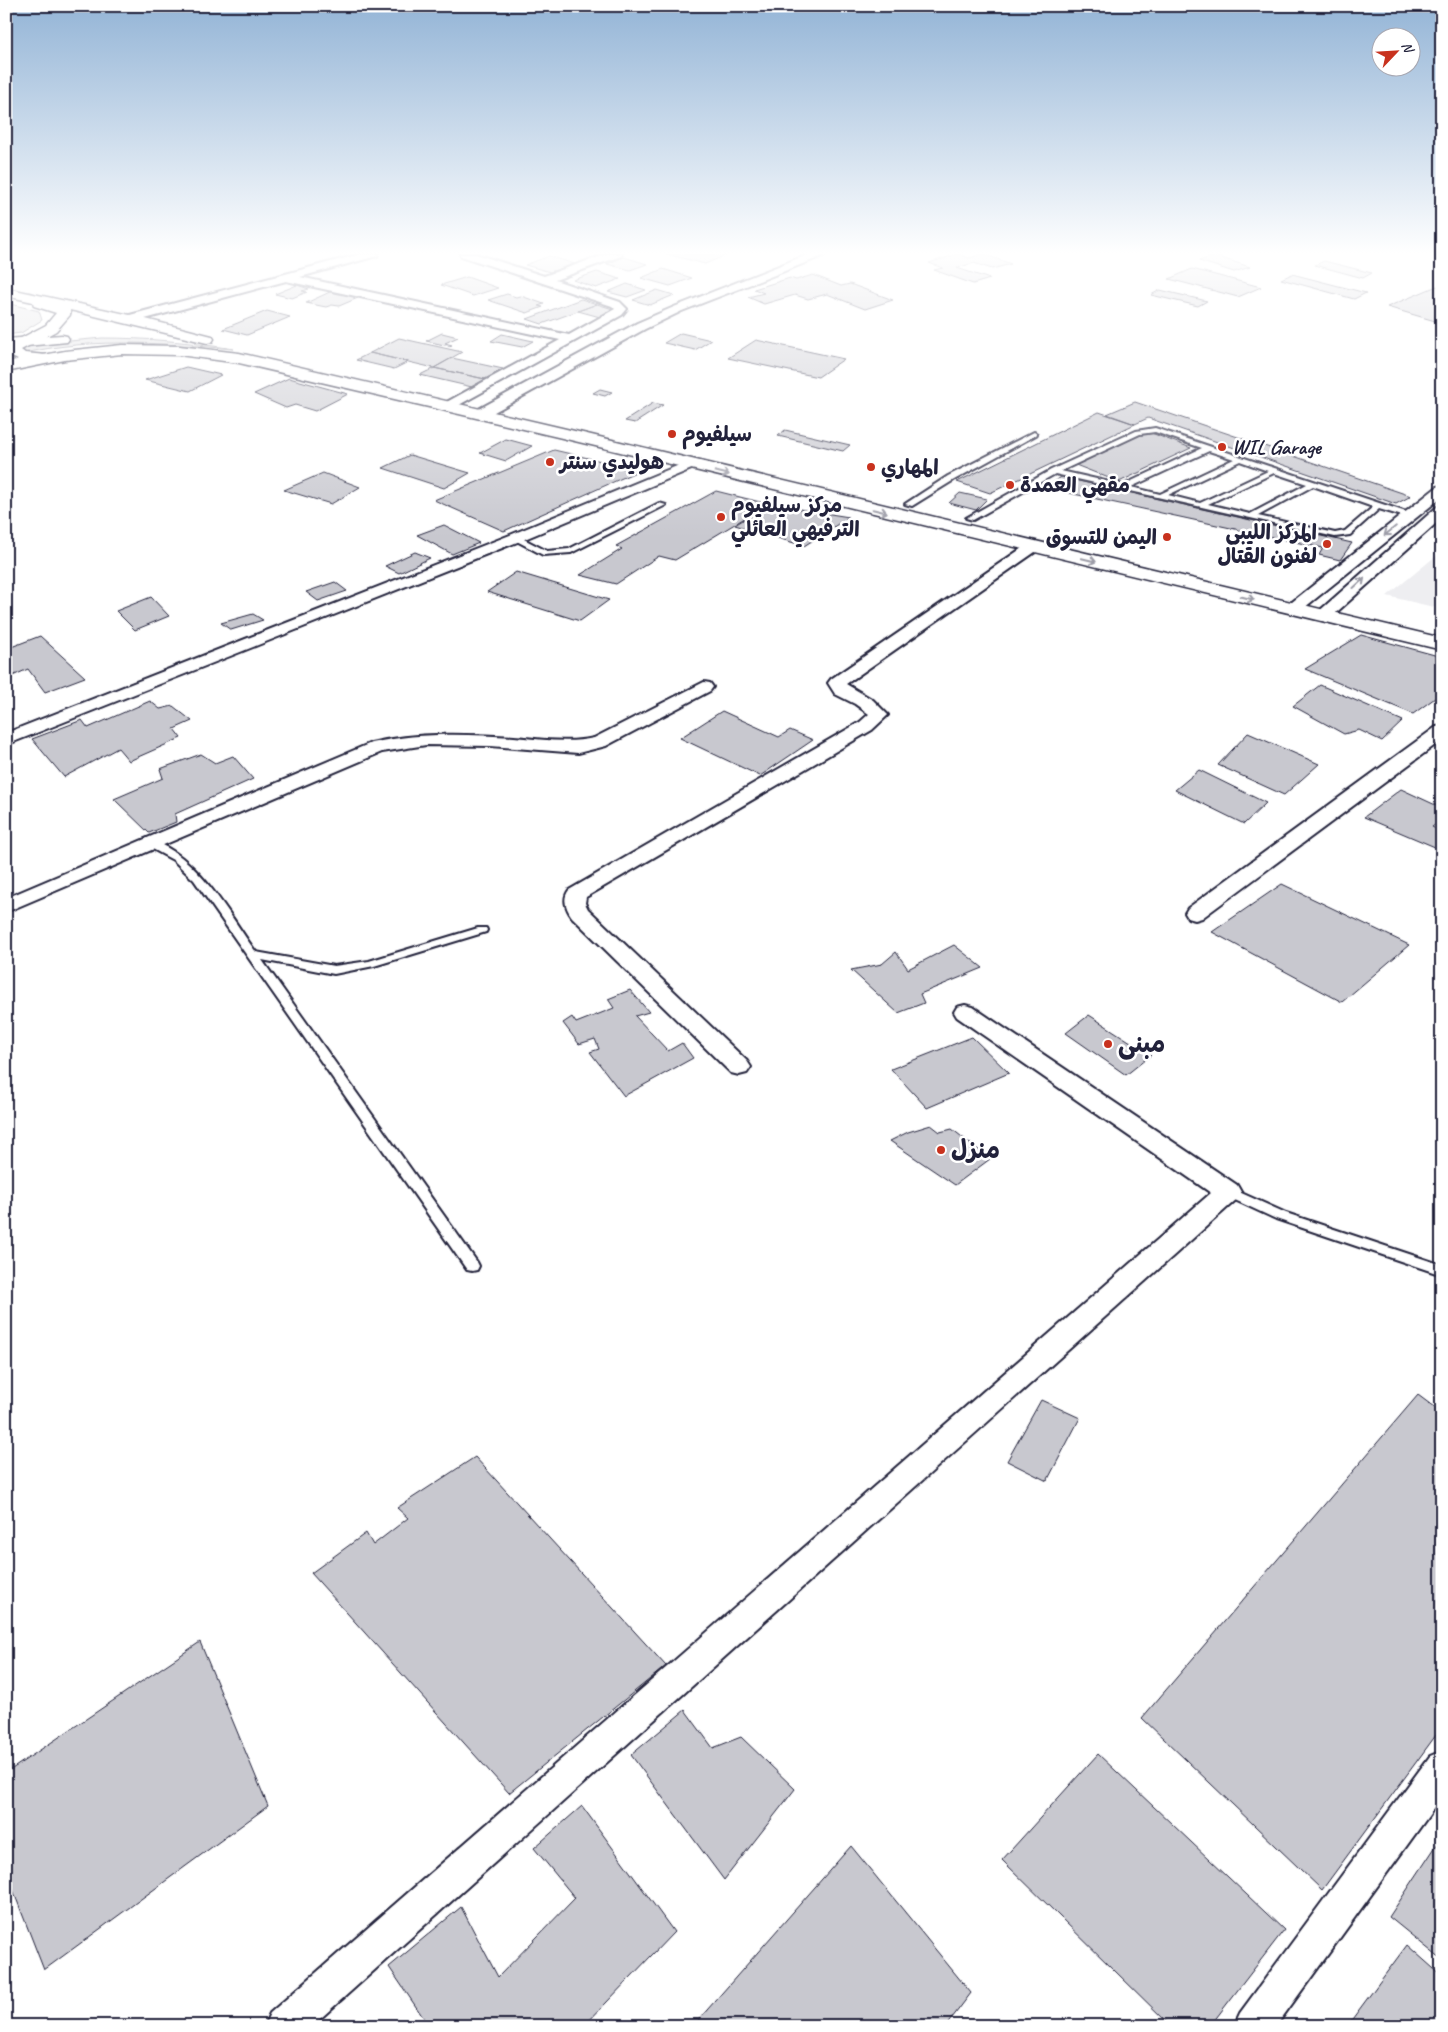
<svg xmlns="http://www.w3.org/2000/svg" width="1448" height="2032" font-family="Caveat,'Playpen Sans Arabic',sans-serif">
	<rect width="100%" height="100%" fill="#fff"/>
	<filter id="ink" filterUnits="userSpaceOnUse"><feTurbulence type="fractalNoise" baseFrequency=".02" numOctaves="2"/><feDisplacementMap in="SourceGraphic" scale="10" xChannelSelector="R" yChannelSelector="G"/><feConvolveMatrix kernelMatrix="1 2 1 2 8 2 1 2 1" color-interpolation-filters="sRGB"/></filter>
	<g filter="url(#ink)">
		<!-- built -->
		<path fill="#eeeef1" d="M 1442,551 L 1442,609 L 1387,596 Z"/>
		<!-- green -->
		<path fill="#dfdfe2" stroke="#80808e" d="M 6,303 L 39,311 L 42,320 L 21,333 L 6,335 Z
			M 102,338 C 147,338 190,342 234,349 C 160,343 79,336 6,358 L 6,347 Z"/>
		<!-- building -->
		<path fill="#c8c8cf" stroke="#22223b" d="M 667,254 L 723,254 L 726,255 L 705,264 Z
			M 958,254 L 969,258 L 983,254 L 1011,264 L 992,269 L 974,263 L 957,268 L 990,279 L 973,284 L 934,270 L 943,268 L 929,263 Z
			M 549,256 L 575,264 L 550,272 L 525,265 Z
			M 1215,256 L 1250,267 L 1234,272 L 1199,261 Z
			M 624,257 L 647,264 L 630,270 L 607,264 Z
			M 1324,261 L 1372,273 L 1363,278 L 1315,265 Z
			M 663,269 L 692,278 L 670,286 L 641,278 Z
			M 1192,269 L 1261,287 L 1238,297 L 1169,279 Z
			M 597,272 L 620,279 L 596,288 L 573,280 Z
			M 1292,274 L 1366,293 L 1354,299 L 1281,279 Z
			M 813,275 L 841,286 L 850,284 L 893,300 L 865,309 L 827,294 L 808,299 L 795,295 L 764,304 L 748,297 L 764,293 L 754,289 L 790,278 L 796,280 Z
			M 467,277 L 498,288 L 473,296 L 441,285 Z
			M 627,284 L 646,290 L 627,297 L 608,292 Z
			M 297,285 L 309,289 L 302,291 L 307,292 L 292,298 L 275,294 Z
			M 1437,286 L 1442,288 L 1442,305 L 1435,308 L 1442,310 L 1442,323 L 1387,307 Z
			M 657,290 L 674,295 L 650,305 L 633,300 Z
			M 1160,290 L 1207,301 L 1198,306 L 1151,295 Z
			M 332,291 L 358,298 L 339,306 L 332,305 L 326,307 L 306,303 Z
			M 507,294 L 516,297 L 521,296 L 544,304 L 538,306 L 543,307 L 527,313 L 488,300 Z
			M 581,299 L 597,304 L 542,324 L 527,319 Z
			M 597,304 L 616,310 L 600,317 L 578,311 Z
			M 267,311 L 290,317 L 247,335 L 223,329 Z
			M 442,333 L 458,337 L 445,343 L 452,345 L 449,346 L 426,341 Z
			M 681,333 L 711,340 L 695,350 L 664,343 Z
			M 502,334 L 533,341 L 522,347 L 491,341 Z
			M 399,338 L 462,352 L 434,368 L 370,353 Z
			M 756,340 L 844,359 L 818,377 L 728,358 Z
			M 370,353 L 408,362 L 394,369 L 356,360 Z
			M 452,358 L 503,369 L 485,379 L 434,368 Z
			M 186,367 L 221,375 L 190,391 L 145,380 Z
			M 434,368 L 485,379 L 472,387 L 420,375 Z
			M 289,378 L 348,394 L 315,411 L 295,405 L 286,408 L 254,394 Z
			M 600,389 L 612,392 L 605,396 L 593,393 Z
			M 1135,402 L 1411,496 L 1396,504 L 1148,418 L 1135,424 L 1107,414 Z
			M 653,403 L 663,405 L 635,423 L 625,421 Z
			M 1099,412 L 1135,424 L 990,493 L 957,482 Z
			M 785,430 L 850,445 L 843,451 L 778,436 Z
			M 1146,431 L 1191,448 L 1119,482 L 1073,464 Z
			M 506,439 L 532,446 L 506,461 L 480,453 Z
			M 554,450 L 640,470 L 504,531 L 434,500 Z
			M 410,455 L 470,473 L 444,488 L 383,468 Z
			M 323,473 L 360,487 L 331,504 L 284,490 Z
			M 1061,477 L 1352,543 L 1340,560 L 1319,555 L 1323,548 L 1046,488 Z
			M 716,491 L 768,504 L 675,560 L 659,556 L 616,584 L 580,575 L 622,549 L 616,546 Z
			M 960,493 L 987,499 L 976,510 L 949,503 Z
			M 768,504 L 849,517 L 804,546 L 735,525 Z
			M 444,525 L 479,543 L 452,554 L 417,535 Z
			M 415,552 L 430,558 L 399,573 L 385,566 Z
			M 516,572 L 609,600 L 580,621 L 487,592 Z
			M 335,582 L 347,591 L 318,601 L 306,592 Z
			M 151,597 L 169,616 L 135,630 L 116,611 Z
			M 253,614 L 263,620 L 231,630 L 221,623 Z
			M 1361,635 L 1442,657 L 1442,693 L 1413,714 L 1305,669 Z
			M 40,636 L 85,677 L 45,692 L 28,669 L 6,679 L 6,649 Z
			M 1320,685 L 1403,721 L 1382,741 L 1359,730 L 1344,734 L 1293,706 Z
			M 150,701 L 160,709 L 173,706 L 192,721 L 174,729 L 181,738 L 129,761 L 118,748 L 64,777 L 32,739 L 82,720 L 88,728 Z
			M 722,711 L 779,737 L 790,730 L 813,740 L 760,776 L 680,738 Z
			M 1248,733 L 1319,764 L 1284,795 L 1218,765 Z
			M 201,754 L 215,763 L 233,756 L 253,779 L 175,814 L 176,822 L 149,833 L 114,799 L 163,778 L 160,769 Z
			M 1199,770 L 1266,803 L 1244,824 L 1175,790 Z
			M 1401,789 L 1442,808 L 1442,820 L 1432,827 L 1442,832 L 1442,850 L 1364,817 Z
			M 1282,884 L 1409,945 L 1342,1002 L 1212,932 Z
			M 954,945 L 983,968 L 920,994 L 924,1003 L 898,1013 L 851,970 L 882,964 L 896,952 L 908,969 Z
			M 630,990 L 649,1012 L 635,1016 L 668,1051 L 682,1043 L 693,1058 L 624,1096 L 590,1052 L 599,1049 L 595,1039 L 579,1044 L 563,1023 L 572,1017 L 576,1023 L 614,1008 L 608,999 Z
			M 1089,1015 L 1151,1055 L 1126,1075 L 1066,1033 Z
			M 972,1037 L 1009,1073 L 927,1108 L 891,1069 Z
			M 931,1125 L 940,1132 L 952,1129 L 990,1159 L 955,1185 L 890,1141 L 908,1132 Z
			M 1418,1395 L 1442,1413 L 1442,1727 L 1322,1890 L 1142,1718 Z
			M 1041,1400 L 1080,1418 L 1047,1481 L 1007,1461 Z
			M 475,1457 L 666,1666 L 509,1793 L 311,1573 L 366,1533 L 373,1545 L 408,1518 L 397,1508 Z
			M 200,1642 L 268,1806 L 44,1970 L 6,1872 L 6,1773 Z
			M 685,1710 L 713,1748 L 741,1737 L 795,1789 L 724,1880 L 631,1755 Z
			M 1098,1754 L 1284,1930 L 1210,2026 L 1171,2026 L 1002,1860 Z
			M 582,1806 L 674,1932 L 584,2026 L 429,2026 L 389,1967 L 461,1907 L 498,1977 L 575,1898 L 534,1848 Z
			M 1442,1837 L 1442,1960 L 1389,1917 Z
			M 851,1846 L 971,1993 L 946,2026 L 693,2026 Z
			M 1407,1945 L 1442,1976 L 1442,2026 L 1347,2026 Z"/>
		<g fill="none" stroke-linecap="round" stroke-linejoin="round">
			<defs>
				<path id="service" d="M 1155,428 L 1412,514 L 1413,516 L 1409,518 L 1379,509 L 1350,535 L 1335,537 L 1055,474 L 973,520 L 966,518 L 1051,470 L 1136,431 ZM 1155,432 L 1202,448 L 1123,485 L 1061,471 L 1140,434 ZM 1209,451 L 1234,459 L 1160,494 L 1131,487 ZM 1240,461 L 1268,471 L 1200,503 L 1168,495 ZM 1274,473 L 1307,484 L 1250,514 L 1208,504 ZM 1313,486 L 1373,507 L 1345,531 L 1335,533 L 1258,516 Z
					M 1034,432 L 1037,434 L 1036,435 L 954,480 L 912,506 L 905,504 L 948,476 Z
					M 659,503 L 666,505 L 571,553 L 543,555 L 511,538 L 518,536 L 547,551 L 569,549 Z
					M 151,841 C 196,853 230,916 256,952 L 334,966 L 369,961 L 478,928 L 486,928 L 487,930 L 486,932 L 374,966 L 334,974 L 262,960 L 477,1262 L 479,1266 L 477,1270 L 472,1271 L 467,1270 L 194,880 L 173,860 L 147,846 L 146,844 L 147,842 Z
					M 1228,1187 L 1286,1213 L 1442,1265 L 1442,1275 L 1276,1219 L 1224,1195 L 1222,1192 L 1224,1189 Z"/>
				<path id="minor" d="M 361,254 L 378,254 L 377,256 L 300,277 L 569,335 L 615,309 L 612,306 L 461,256 L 460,254 L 476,254 L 544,276 L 607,254 L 622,254 L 621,256 L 555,280 L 620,302 L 627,309 L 622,315 L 448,411 L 441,407 L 443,404 L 560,340 L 286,281 L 130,323 L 124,319 L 126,316 Z
					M 809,254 L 824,254 L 823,256 L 682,311 L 645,329 L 485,417 L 475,417 L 473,414 L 475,411 L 637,323 L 674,307 Z
					M 689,461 L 696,465 L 694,468 L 520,541 L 6,745 L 6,733 L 510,535 Z
					M 1442,486 L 1442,497 L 1299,612 L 1287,612 L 1285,609 L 1287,606 L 1437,487 Z
					M 1442,506 L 1442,518 L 1329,619 L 1317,619 L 1315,616 L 1317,613 L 1437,507 Z
					M 1033,542 L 1038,544 L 1041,547 L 1038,550 L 846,684 L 873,700 L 888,715 L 872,730 L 586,897 L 585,903 L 588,909 L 747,1061 L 751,1067 L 747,1073 L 739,1075 L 731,1073 L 572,917 C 566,908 562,899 569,890 L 860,722 L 869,714 L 855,704 L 835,694 L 828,683 L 831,679 L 1028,544 Z
					M 704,682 L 710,683 L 713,687 L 710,691 L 606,746 L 578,753 L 490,746 L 426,745 L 382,752 L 6,912 L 6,898 L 371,743 C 418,732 466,734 514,737 C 540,739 568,744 594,738 Z
					M 1442,726 L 1442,740 L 1202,918 L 1195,920 L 1188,918 L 1185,913 L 1188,908 L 1436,727 Z
					M 965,1005 L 973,1007 L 1237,1185 L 1241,1192 L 1237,1199 L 312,2026 L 264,2026 L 270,2013 L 1211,1193 L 957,1017 L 954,1012 L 957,1007 Z
					M 1442,1751 L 1442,1797 L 1276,2026 L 1234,2026 L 1240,2013 L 1430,1756 Z"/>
				<path id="tertiary" d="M 6,288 L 130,315 L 212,336 L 214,339 L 212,342 L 207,343 L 70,310 L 70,315 L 56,331 L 21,350 L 25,353 L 46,355 L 49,358 L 46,361 L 22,362 L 8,355 L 8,345 L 46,325 L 56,313 L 34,306 L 33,302 L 6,296 Z"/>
				<path id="primary" d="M 62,335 L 67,336 L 69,339 L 67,342 L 6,348 L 6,339 Z
					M 122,345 L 179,346 L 239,353 L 562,428 L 1442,638 L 1442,650 L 562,438 L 239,363 L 179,355 L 122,354 L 65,360 L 6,372 L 6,362 L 65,351 Z"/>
			</defs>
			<!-- service casing -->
			<use href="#service" stroke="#22223b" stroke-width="4"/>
			<!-- minor casing -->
			<use href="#minor" stroke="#22223b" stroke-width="4"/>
			<!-- tertiary casing -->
			<use href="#tertiary" stroke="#22223b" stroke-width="3"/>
			<!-- primary casing -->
			<use href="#primary" stroke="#22223b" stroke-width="3"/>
			<!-- service -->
			<use href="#service" fill="#fff" fill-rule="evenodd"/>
			<!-- minor -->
			<use href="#minor" fill="#fff" fill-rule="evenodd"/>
			<!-- tertiary -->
			<use href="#tertiary" fill="#fff" fill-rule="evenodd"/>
			<!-- primary -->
			<use href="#primary" fill="#fff" fill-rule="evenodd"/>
		</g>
		<!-- one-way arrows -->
		<defs><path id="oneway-shaft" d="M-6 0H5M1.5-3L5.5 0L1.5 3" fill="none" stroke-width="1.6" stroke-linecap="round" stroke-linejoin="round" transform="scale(1.25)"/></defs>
		<g stroke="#9c9ca7">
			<use href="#oneway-shaft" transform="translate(722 473) rotate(13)"/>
			<use href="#oneway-shaft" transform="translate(880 511) rotate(13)"/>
			<use href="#oneway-shaft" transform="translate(1390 531) rotate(141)"/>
			<use href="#oneway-shaft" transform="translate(1089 560) rotate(13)"/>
			<use href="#oneway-shaft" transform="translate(1359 583) rotate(-42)"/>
			<use href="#oneway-shaft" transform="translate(1247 598) rotate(13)"/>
		</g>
	</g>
	<!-- sky -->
	<linearGradient id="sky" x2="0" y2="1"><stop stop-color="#93b4d6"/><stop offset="0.47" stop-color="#fff"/><stop offset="1" stop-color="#fff" stop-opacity="0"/></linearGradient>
	<rect width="1448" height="538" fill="url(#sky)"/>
	<!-- markers -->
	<g fill="#c8321e" stroke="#fff" stroke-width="2">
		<circle cx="672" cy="434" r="5"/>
		<circle cx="1222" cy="447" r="5"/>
		<circle cx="550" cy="462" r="5"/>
		<circle cx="871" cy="467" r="5"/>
		<circle cx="1010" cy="485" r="5"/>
		<circle cx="721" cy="517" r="5"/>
		<circle cx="1167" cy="537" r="5"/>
		<circle cx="1327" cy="544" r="5"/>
		<circle cx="1108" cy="1044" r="5"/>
		<circle cx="941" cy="1150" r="5"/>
	</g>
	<g text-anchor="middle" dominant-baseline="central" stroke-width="5" stroke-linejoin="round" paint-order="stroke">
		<!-- far-poi labels -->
		<g font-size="21" font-weight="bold" fill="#22223b" stroke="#fff" text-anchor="start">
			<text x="682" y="434">سيلفيوم</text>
			<text x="1232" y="447">WIL Garage</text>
			<text x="560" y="462">هوليدي سنتر</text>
			<text x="881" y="467">المهاري</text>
			<text x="1020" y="485">مقهي العمدة</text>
			<text x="731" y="505">مركز سيلفيوم<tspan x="731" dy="24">الترفيهي العائلي</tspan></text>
			<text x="1317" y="532" text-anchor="end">المركز الليبي<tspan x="1317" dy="24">لفنون القتال</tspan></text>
			<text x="1157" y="537" text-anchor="end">اليمن للتسوق</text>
		</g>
		<!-- poi labels -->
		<g font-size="25" font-weight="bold" fill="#22223b" stroke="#fff" text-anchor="start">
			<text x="1118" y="1044">مبنى</text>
			<text x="951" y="1150">منزل</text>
		</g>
	</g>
	<!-- margin -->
	<rect width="1448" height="2032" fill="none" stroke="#fff" stroke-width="25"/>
	<rect x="12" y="12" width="1423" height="2007" fill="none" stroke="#22223b" stroke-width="2" filter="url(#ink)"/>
	<!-- north arrow -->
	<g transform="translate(1396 52) rotate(65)"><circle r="24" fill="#ffffff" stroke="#a7a7b1"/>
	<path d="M0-4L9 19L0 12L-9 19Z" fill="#c8321e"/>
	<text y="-8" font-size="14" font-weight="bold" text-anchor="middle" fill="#22223b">N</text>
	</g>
</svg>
